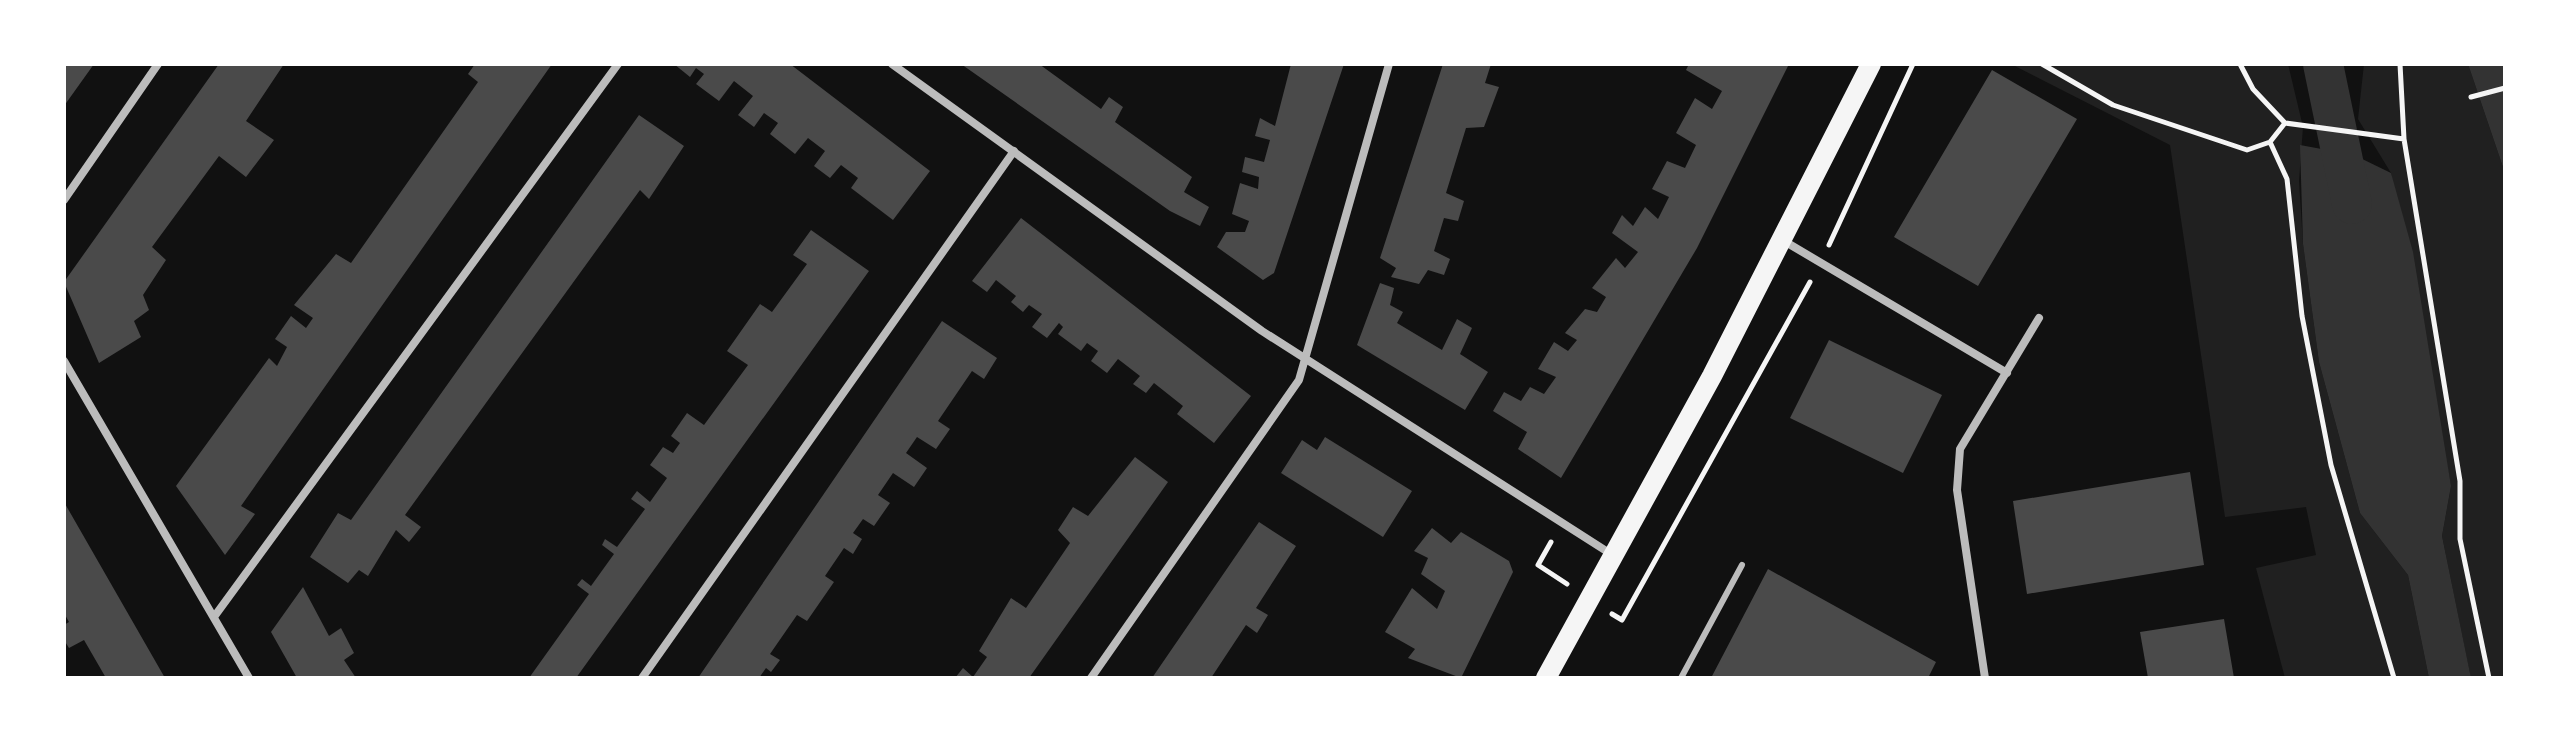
<svg xmlns="http://www.w3.org/2000/svg" width="2569" height="742" font-family="Merriweather,serif">
	<rect width="100%" height="100%" fill="#111"/>
	<!-- green -->
	<path fill="#202020" d="M 2011,64 L 2288,64 L 2303,127 L 2299,181 L 2303,244 L 2319,362 L 2360,513 L 2408,575 L 2429,678 L 2285,678 L 2256,568 L 2316,555 L 2306,507 L 2225,517 L 2170,145 Z
		M 2364,64 L 2468,64 L 2505,173 L 2505,678 L 2471,678 L 2470,674 L 2442,536 L 2451,486 L 2391,173 L 2358,119 Z"/>
	<!-- water -->
	<path fill="#333" d="M 2468,64 L 2505,64 L 2505,173 Z
		M 2300,145 L 2354,155 L 2391,173 L 2413,252 L 2451,486 L 2442,536 L 2471,678 L 2429,678 L 2408,575 L 2360,513 L 2319,362 L 2303,244 Z"/>
	<g fill="none" stroke-linecap="round" stroke-linejoin="round">
		<!-- canal -->
		<path stroke="#333" stroke-width="40" d="M 2323,64 L 2352,204"/>
	</g>
	<!-- building -->
	<path fill="#4a4a4a" d="M 64,64 L 94,64 L 64,106 Z
		M 219,64 L 284,64 L 246,121 L 274,140 L 246,177 L 219,156 L 152,247 L 166,260 L 143,295 L 149,310 L 134,321 L 141,337 L 99,363 L 64,282 Z
		M 475,64 L 552,64 L 241,506 L 255,514 L 225,555 L 176,486 L 269,358 L 277,366 L 287,347 L 275,339 L 291,316 L 306,328 L 313,318 L 294,305 L 336,254 L 351,263 L 478,82 L 468,74 Z
		M 674,64 L 790,64 L 930,171 L 893,220 L 851,188 L 858,178 L 841,165 L 830,178 L 814,166 L 825,151 L 808,138 L 795,154 L 770,134 L 778,123 L 764,113 L 754,127 L 738,115 L 753,96 L 734,81 L 719,101 L 696,84 L 704,74 L 696,68 L 690,77 Z
		M 961,64 L 1039,64 L 1101,109 L 1109,97 L 1123,107 L 1115,122 L 1192,177 L 1184,192 L 1209,207 L 1200,226 L 1170,211 Z
		M 1291,64 L 1344,64 L 1274,273 L 1263,280 L 1217,247 L 1226,232 L 1245,232 L 1249,221 L 1232,214 L 1240,183 L 1258,189 L 1259,177 L 1242,172 L 1245,157 L 1264,162 L 1270,140 L 1255,136 L 1260,118 L 1275,126 Z
		M 1443,64 L 1491,64 L 1485,83 L 1499,87 L 1484,127 L 1466,128 L 1446,193 L 1464,201 L 1458,221 L 1444,218 L 1434,251 L 1450,259 L 1444,275 L 1428,270 L 1419,284 L 1391,277 L 1396,268 L 1380,258 Z
		M 1689,64 L 1789,64 L 1697,248 L 1561,478 L 1518,449 L 1527,432 L 1493,411 L 1504,392 L 1521,401 L 1530,387 L 1544,394 L 1556,377 L 1538,369 L 1554,342 L 1568,351 L 1577,340 L 1565,333 L 1585,309 L 1597,312 L 1606,297 L 1592,288 L 1616,258 L 1625,268 L 1638,252 L 1612,233 L 1622,215 L 1633,226 L 1645,207 L 1658,219 L 1669,197 L 1652,189 L 1667,161 L 1685,168 L 1696,145 L 1676,133 L 1695,98 L 1712,109 L 1722,91 L 1686,70 Z
		M 1992,70 L 2077,119 L 1978,286 L 1894,237 Z
		M 639,115 L 684,146 L 649,199 L 640,190 L 405,515 L 421,527 L 409,542 L 396,530 L 368,576 L 359,570 L 348,583 L 310,557 L 338,513 L 351,520 Z
		M 1021,218 L 1251,396 L 1214,443 L 1177,414 L 1183,406 L 1154,383 L 1146,393 L 1133,384 L 1140,376 L 1118,359 L 1107,373 L 1091,361 L 1098,351 L 1087,343 L 1081,351 L 1058,334 L 1063,327 L 1059,323 L 1047,338 L 1032,327 L 1042,314 L 1029,305 L 1023,312 L 1011,302 L 1016,296 L 996,280 L 987,292 L 972,281 Z
		M 811,230 L 869,271 L 576,678 L 529,678 L 589,594 L 577,585 L 582,579 L 591,586 L 614,554 L 602,545 L 605,539 L 617,547 L 645,509 L 631,499 L 637,491 L 650,502 L 667,478 L 650,465 L 663,447 L 673,453 L 680,443 L 671,436 L 687,413 L 704,425 L 748,365 L 727,351 L 760,304 L 772,312 L 807,264 L 793,255 Z
		M 1380,283 L 1394,288 L 1390,305 L 1403,312 L 1397,323 L 1442,350 L 1457,319 L 1472,328 L 1460,354 L 1488,372 L 1465,410 L 1357,345 Z
		M 942,321 L 997,358 L 984,379 L 972,371 L 938,421 L 950,429 L 936,449 L 917,437 L 906,453 L 927,468 L 914,487 L 893,473 L 878,495 L 890,503 L 874,526 L 863,519 L 853,533 L 862,539 L 853,554 L 844,548 L 825,576 L 834,582 L 807,621 L 797,615 L 770,654 L 780,660 L 771,672 L 766,668 L 759,678 L 698,678 Z
		M 1829,340 L 1942,395 L 1903,473 L 1790,418 Z
		M 1325,437 L 1412,491 L 1383,537 L 1281,473 L 1302,440 L 1317,450 Z
		M 1135,457 L 1168,482 L 1029,678 L 955,678 L 963,668 L 973,677 L 987,657 L 979,651 L 1011,598 L 1026,608 L 1070,543 L 1058,530 L 1073,507 L 1088,516 Z
		M 2190,472 L 2204,565 L 2027,594 L 2013,501 Z
		M 64,502 L 165,678 L 106,678 L 84,640 L 69,648 L 64,640 L 64,625 L 69,622 L 64,613 Z
		M 1259,522 L 1296,546 L 1256,608 L 1268,615 L 1257,633 L 1246,625 L 1211,678 L 1152,678 Z
		M 1432,528 L 1451,543 L 1461,532 L 1509,561 L 1513,572 L 1461,678 L 1408,658 L 1415,649 L 1385,632 L 1412,588 L 1437,609 L 1445,591 L 1421,574 L 1428,558 L 1414,551 Z
		M 1768,569 L 1936,662 L 1928,678 L 1711,678 Z
		M 303,587 L 329,636 L 341,628 L 354,653 L 344,660 L 356,678 L 297,678 L 271,632 Z
		M 2224,619 L 2234,678 L 2148,678 L 2140,632 Z"/>
	<g fill="none" stroke-linecap="round" stroke-linejoin="round">
		<!-- path -->
		<path stroke="#f5f5f5" stroke-width="5" d="M 2042,64 L 2113,105 L 2247,150 L 2270,142 L 2285,123 L 2404,139
			M 2240,64 L 2253,89 L 2285,123
			M 2400,64 L 2404,139 L 2460,481 L 2460,539 L 2489,678
			M 2471,97 L 2505,88
			M 2270,142 L 2287,179 L 2302,316 L 2331,465 L 2394,678
			M 1829,245 L 1913,64
			M 1551,542 L 1538,565 L 1567,584
			M 1612,614 L 1622,620 L 1810,282"/>
		<!-- service -->
		<path stroke="#bcbcbc" stroke-width="6" d="M 1681,678 L 1742,565"/>
		<!-- minor -->
		<path stroke="#bcbcbc" stroke-width="8" d="M 892,64 L 1262,331 L 1611,554
			M 64,200 L 158,64
			M 1784,241 L 2007,373
			M 64,361 L 249,678
			M 214,617 L 618,64
			M 642,678 L 1014,151
			M 1091,678 L 1299,380 L 1389,64
			M 1985,678 L 1957,490 L 1960,449 L 2039,318"/>
		<!-- primary -->
		<path stroke="#f5f5f5" stroke-width="20" d="M 1546,678 L 1712,376 L 1871,64"/>
	</g>
	<!-- border -->
	<rect width="2569" height="742" fill="none" stroke="#ffffff" stroke-width="132"/>
</svg>
